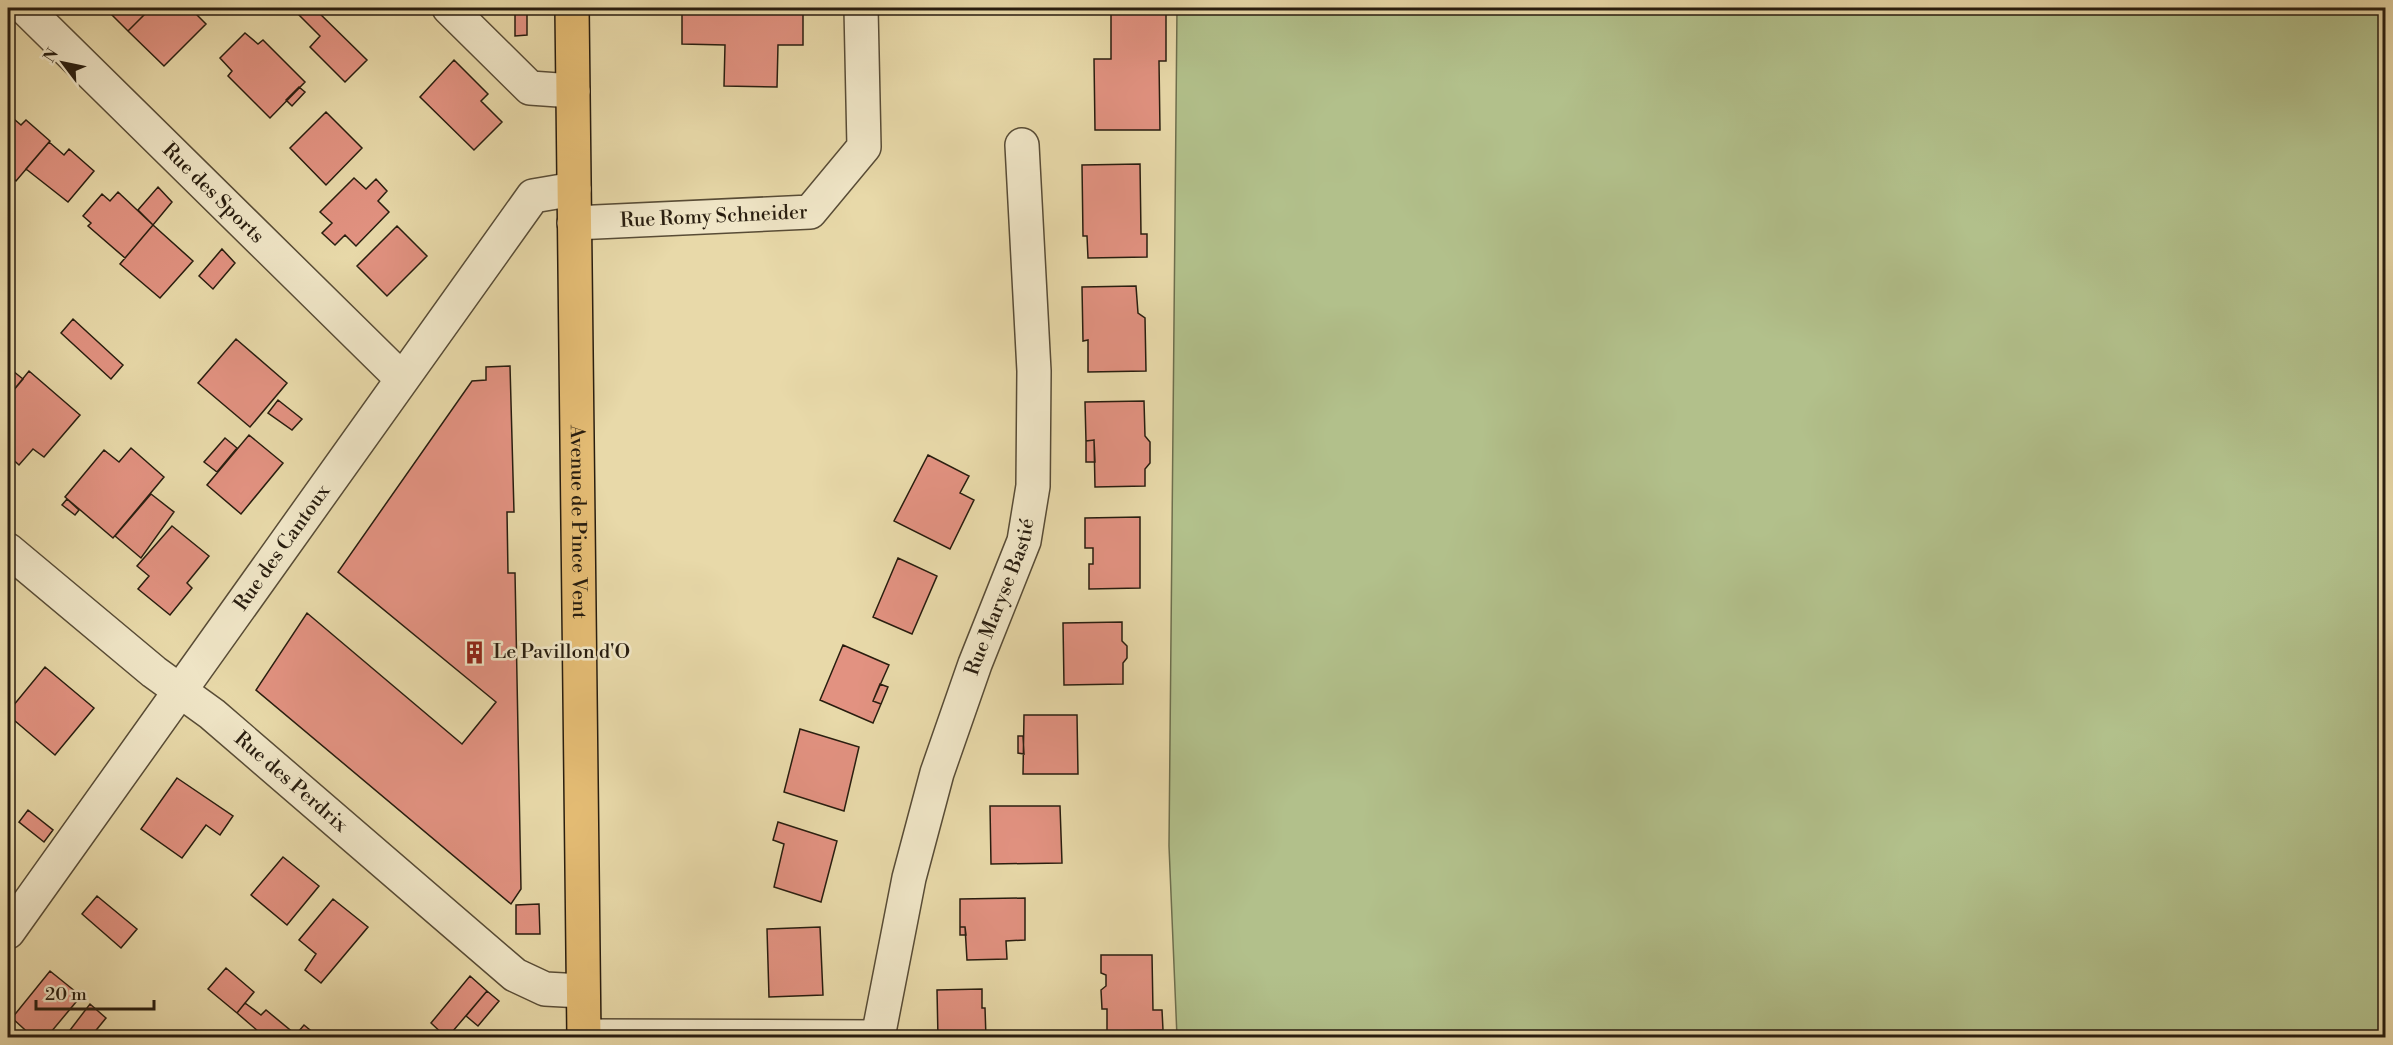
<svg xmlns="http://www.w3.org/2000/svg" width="2393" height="1045" font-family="'Libre Bodoni',serif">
	<rect width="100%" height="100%" fill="#e8d9a9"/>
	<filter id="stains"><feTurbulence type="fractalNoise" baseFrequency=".00333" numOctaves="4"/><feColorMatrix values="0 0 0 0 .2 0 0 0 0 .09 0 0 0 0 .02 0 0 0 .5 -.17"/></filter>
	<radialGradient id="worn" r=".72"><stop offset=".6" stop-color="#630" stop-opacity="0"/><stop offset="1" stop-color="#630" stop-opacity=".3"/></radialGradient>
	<!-- green -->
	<path fill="#b2c08b" stroke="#6d6e4d" stroke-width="1.5" d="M 1177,8 L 2385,8 L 2385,1037 L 1177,1037 L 1169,846 Z"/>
	<!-- building -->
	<path fill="#e29281" stroke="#281d0f" stroke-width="1.5" d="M 112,8 L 151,8 L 128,31 L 111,14 L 115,10 Z
		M 151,8 L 190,8 L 206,24 L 164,66 L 128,31 Z
		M 292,8 L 314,8 L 367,60 L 345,82 L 310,47 L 320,36 Z
		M 682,8 L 803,8 L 803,45 L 778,45 L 777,87 L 724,86 L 725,45 L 682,44 Z
		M 1166,8 L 1166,61 L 1159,61 L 1160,130 L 1095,130 L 1094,59 L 1111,59 L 1111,9 Z
		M 527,12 L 527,35 L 515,36 L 515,14 Z
		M 245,33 L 258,44 L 263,40 L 305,82 L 270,118 L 228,76 L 232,71 L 220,58 Z
		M 454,60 L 488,94 L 481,101 L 502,122 L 474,150 L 420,97 Z
		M 299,87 L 305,92 L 292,106 L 286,100 Z
		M 326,112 L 362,148 L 326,185 L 290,148 Z
		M 8,114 L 21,125 L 26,120 L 50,141 L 16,181 L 8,174 Z
		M 49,142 L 64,155 L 69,149 L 94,171 L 68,202 L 26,169 Z
		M 1140,164 L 1141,234 L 1147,234 L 1147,257 L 1088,258 L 1087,236 L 1083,236 L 1082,165 Z
		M 354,178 L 366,189 L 376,179 L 387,191 L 378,201 L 389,212 L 356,246 L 345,235 L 335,245 L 322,233 L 332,223 L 320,212 Z
		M 158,187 L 172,202 L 153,225 L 138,210 Z
		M 118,192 L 153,225 L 125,258 L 88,226 L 91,223 L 83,216 L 102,194 L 110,201 Z
		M 153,225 L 193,261 L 160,298 L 120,264 Z
		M 397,226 L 427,256 L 387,296 L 357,266 Z
		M 222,249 L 235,263 L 213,289 L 199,276 Z
		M 1136,286 L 1138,313 L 1145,318 L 1146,371 L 1088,372 L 1088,340 L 1083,341 L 1082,287 Z
		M 73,319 L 123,365 L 111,379 L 61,333 Z
		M 236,339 L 287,383 L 250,427 L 198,383 Z
		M 510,366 L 514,512 L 507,512 L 508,573 L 515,573 L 521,889 L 511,904 L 256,690 L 307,613 L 462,744 L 496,702 L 338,572 L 472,381 L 486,380 L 486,367 Z
		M 8,367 L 23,379 L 8,397 Z
		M 29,371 L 80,415 L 44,457 L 33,449 L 19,465 L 8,455 L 8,440 L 14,432 L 8,427 L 8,397 Z
		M 278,400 L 302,419 L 292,430 L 268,413 Z
		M 1144,401 L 1145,436 L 1150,442 L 1150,463 L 1145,469 L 1145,486 L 1095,487 L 1094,440 L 1086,441 L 1085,402 Z
		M 249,435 L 283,463 L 241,514 L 207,485 Z
		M 225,438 L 237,448 L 217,472 L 204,462 Z
		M 1094,440 L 1095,462 L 1086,462 L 1086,441 Z
		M 131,448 L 164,477 L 113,538 L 65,497 L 104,450 L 119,462 Z
		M 928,455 L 969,476 L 960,493 L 974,500 L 950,549 L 894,521 Z
		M 151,494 L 174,512 L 141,558 L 115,536 Z
		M 67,499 L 79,510 L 75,515 L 62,505 Z
		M 1140,517 L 1140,588 L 1089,589 L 1089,564 L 1093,564 L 1093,548 L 1085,548 L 1085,518 Z
		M 172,526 L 209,556 L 187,583 L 192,588 L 170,615 L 138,589 L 149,576 L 137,566 Z
		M 898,558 L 937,576 L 912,634 L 873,617 Z
		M 1122,622 L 1122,641 L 1127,646 L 1127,658 L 1123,663 L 1123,684 L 1064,685 L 1063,623 Z
		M 843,645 L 889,665 L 873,701 L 881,704 L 873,723 L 820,700 Z
		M 45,667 L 94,708 L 55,755 L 8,715 L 8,712 Z
		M 880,684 L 888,687 L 881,704 L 873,701 Z
		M 1024,715 L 1077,715 L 1078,774 L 1023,774 Z
		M 800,729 L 859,747 L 844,811 L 784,792 Z
		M 1018,736 L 1023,736 L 1024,754 L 1018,753 Z
		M 177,778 L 233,816 L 220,835 L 206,825 L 182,858 L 141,829 Z
		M 990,806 L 1060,806 L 1062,863 L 991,864 Z
		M 28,810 L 53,830 L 44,842 L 19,822 Z
		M 778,822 L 837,841 L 821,902 L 774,887 L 784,844 L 773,840 Z
		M 283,857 L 319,886 L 287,925 L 251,895 Z
		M 97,896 L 137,929 L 121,948 L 82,914 Z
		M 1025,898 L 1025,940 L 1006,941 L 1007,959 L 967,960 L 965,927 L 960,927 L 960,899 Z
		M 333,899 L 368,927 L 321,983 L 305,970 L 316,954 L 299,940 Z
		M 539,904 L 540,934 L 516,934 L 516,905 Z
		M 820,927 L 823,995 L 769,997 L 767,929 Z
		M 960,927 L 965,927 L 966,935 L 960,935 Z
		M 1101,955 L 1152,955 L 1153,1010 L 1162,1010 L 1163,1030 L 1107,1031 L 1107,1009 L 1102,1009 L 1101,990 L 1106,986 L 1106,975 L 1101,973 Z
		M 226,968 L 254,992 L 237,1013 L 208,989 Z
		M 50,971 L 81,996 L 46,1038 L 34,1038 L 12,1018 Z
		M 470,976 L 487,991 L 447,1038 L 431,1023 Z
		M 982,989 L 982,1008 L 985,1008 L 986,1038 L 938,1038 L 937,990 Z
		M 487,991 L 499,1001 L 478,1026 L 466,1016 Z
		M 245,1003 L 261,1015 L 266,1010 L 295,1034 L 293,1038 L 266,1038 L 237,1013 Z
		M 90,1004 L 106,1018 L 93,1034 L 97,1038 L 64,1038 Z
		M 304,1025 L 316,1035 L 314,1038 L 293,1038 Z
		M 258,1031 L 266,1038 L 252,1038 Z"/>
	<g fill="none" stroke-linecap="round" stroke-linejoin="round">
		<defs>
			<g id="minor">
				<path id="s1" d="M 25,8 L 401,378"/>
				<path d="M 449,8 L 530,88 L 573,91"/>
				<path id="s2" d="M 574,223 L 810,212 L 864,147 L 861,8"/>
				<path id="s3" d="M 8,550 L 154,672 L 212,714 L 515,975 L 545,989 L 582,991"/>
				<path id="s4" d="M 8,932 L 533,196 L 574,189"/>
				<path id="s5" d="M 584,1036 L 878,1037 L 909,878 L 937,773 L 975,664 L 1024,541 L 1033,486 L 1034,371 L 1022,145"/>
			</g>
			<g id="major">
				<path id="s6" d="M 572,8 L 584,1038"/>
			</g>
		</defs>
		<!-- minor casing -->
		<use href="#minor" stroke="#584c36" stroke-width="36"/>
		<!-- major casing -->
		<use href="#major" stroke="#281d0f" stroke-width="36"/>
		<!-- minor -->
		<use href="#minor" stroke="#f0e6c7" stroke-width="33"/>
		<!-- major -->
		<use href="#major" stroke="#e4bc74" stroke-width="33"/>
	</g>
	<!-- icons -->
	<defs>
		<symbol id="building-bare" viewBox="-9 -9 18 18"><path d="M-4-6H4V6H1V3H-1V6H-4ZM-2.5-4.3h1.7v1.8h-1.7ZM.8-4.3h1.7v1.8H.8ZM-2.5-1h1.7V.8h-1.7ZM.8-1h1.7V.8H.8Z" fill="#8f2418" stroke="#f0e6c7" stroke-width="2.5" paint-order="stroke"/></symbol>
	</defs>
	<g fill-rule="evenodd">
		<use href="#building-bare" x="458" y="636" width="33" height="33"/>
	</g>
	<g text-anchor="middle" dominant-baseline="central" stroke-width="5" stroke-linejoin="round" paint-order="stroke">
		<!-- street labels -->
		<g font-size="20" fill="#281d0f" stroke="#f0e6c7">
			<text stroke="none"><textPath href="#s1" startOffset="264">Rue des Sports</textPath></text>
			<text stroke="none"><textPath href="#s2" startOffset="140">Rue Romy Schneider</textPath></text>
			<text stroke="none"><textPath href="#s6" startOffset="514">Avenue de Pince Vent</textPath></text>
			<text stroke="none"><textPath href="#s4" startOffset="472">Rue des Cantoux</textPath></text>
			<text stroke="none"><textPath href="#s5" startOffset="752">Rue Maryse Bastié</textPath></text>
			<text stroke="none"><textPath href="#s3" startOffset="366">Rue des Perdrix</textPath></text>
		</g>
		<!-- poi labels -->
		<g font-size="20" fill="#281d0f" stroke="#f0e6c7" text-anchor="start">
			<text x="493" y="652">Le Pavillon d'O</text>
		</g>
	</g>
	<!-- margin -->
	<rect width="2393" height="1045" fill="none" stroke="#e8d9a9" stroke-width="30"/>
	<rect x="9" y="9" width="2375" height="1027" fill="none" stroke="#281d0f" stroke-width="3"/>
	<rect x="15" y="15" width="2363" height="1015" fill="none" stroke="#281d0f" stroke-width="1.5"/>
	<!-- north arrow -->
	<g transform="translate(63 63) rotate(302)" stroke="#f0e6c7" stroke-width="4.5" paint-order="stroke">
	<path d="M0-4.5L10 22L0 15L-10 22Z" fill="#281d0f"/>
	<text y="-9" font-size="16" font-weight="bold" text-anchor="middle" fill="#281d0f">N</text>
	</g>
	<!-- scale -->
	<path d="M36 1000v9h118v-9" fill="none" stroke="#281d0f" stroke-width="3"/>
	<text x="45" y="1000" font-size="18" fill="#281d0f" stroke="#f0e6c7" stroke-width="4.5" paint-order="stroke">20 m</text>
	<rect width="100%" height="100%" filter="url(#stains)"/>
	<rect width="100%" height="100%" fill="url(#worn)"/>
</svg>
